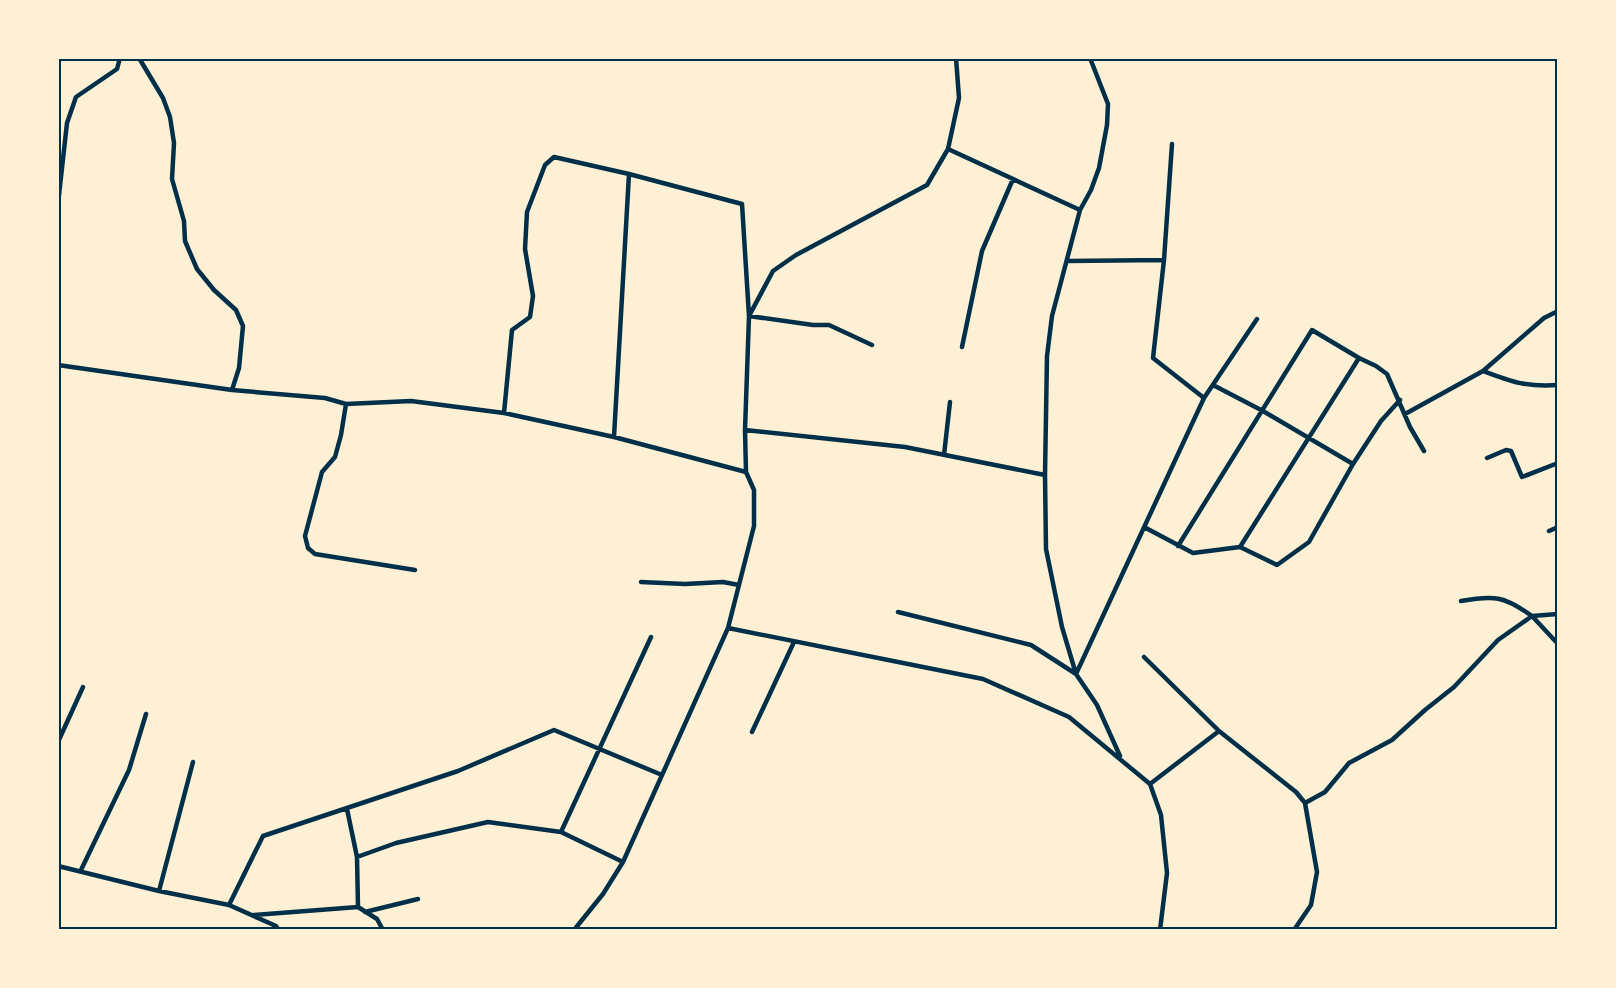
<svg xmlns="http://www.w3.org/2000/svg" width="1616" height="988" font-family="Helvetica,sans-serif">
	<rect width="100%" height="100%" fill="#fdf0d5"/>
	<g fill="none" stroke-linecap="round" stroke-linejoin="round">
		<!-- minor -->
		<path stroke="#003049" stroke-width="4.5" d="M 139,58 L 163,98 L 170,117 L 174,143 L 172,179 L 184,221 L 185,241 L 197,269 L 214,290 L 236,310 L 243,326 L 239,368 L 232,390
			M 948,149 L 959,98 L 956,58
			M 58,204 L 67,123 L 76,97 L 117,69 L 120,58
			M 1080,210 L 1091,190 L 1099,168 L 1107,125 L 1108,104 L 1090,58
			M 1067,261 L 1164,260 L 1172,144
			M 872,345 L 829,325 L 813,325 L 749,316 L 773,271 L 796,255 L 927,185 L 948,149 L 1080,210 L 1052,316 L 1047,356 L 1045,475 L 1046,549 L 1062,627 L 1076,674 L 1031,645 L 898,612
			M 962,347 L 982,251 L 1013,179
			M 1359,358 L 1376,366 L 1387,374 L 1410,427 L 1424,451
			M 58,365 L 232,390 L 325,398 L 346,404 L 411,401 L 504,413 L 614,437 L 746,472 L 754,490 L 754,526 L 728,628 L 623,862 L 603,894 L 574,930
			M 1483,371 C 1512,382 1525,387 1558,385
			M 1213,385 L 1263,411 L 1353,464
			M 1204,398 L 1257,319
			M 346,404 L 341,435 L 335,457 L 322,472 L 305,536 L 308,548 L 315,554 L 415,570
			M 504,413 L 512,330 L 530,317 L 533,296 L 525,249 L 527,212 L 545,165 L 554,157 L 629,174
			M 1405,414 L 1483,371 L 1544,318 L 1558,311
			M 745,430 L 905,447 L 1045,475
			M 614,437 L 629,174 L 742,204 L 749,316 L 745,430 L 746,472
			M 944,455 L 950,402
			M 1487,458 L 1506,450 L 1511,451 L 1522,477 L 1558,463
			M 1144,527 L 1193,553 L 1240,547 L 1359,358 L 1312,330 L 1178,546
			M 1549,531 L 1558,527
			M 1240,547 L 1277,565 L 1309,542 L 1353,464 L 1381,421 L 1400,400
			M 641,582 L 685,584 L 723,582 L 739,585
			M 1461,601 C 1494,595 1504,596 1532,616 L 1558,614
			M 728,628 L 983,679 L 1069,717 L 1150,784 L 1161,815 L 1167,873 L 1160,930
			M 1144,657 L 1219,731
			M 752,732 L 794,642
			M 58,742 L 83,687
			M 1120,756 L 1097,705 L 1076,674 L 1204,398 L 1153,358 L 1164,260
			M 1150,784 L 1219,731 L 1296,792 L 1305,803 L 1317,872 L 1311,905 L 1294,930
			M 1305,803 L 1325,792 L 1349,763 L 1392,740 L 1425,710 L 1454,687 L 1498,640 L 1532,616 L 1558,644
			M 347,809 L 357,857 L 358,907
			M 561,832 L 651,637
			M 357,857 L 396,843 L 488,822 L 561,832 L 623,862
			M 58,866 L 159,891 L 229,905 L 276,926 L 279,930
			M 81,870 L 129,770 L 146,714
			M 159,891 L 193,762
			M 229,905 L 263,836 L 458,771 L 554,730 L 662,775
			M 365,912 L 418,899
			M 254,915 L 358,907 L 377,919 L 383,930"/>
	</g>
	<!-- border -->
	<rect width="1616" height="988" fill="none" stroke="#fdf0d5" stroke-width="120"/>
	<rect x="60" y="60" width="1496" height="868" fill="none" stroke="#003049" stroke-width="2"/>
</svg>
